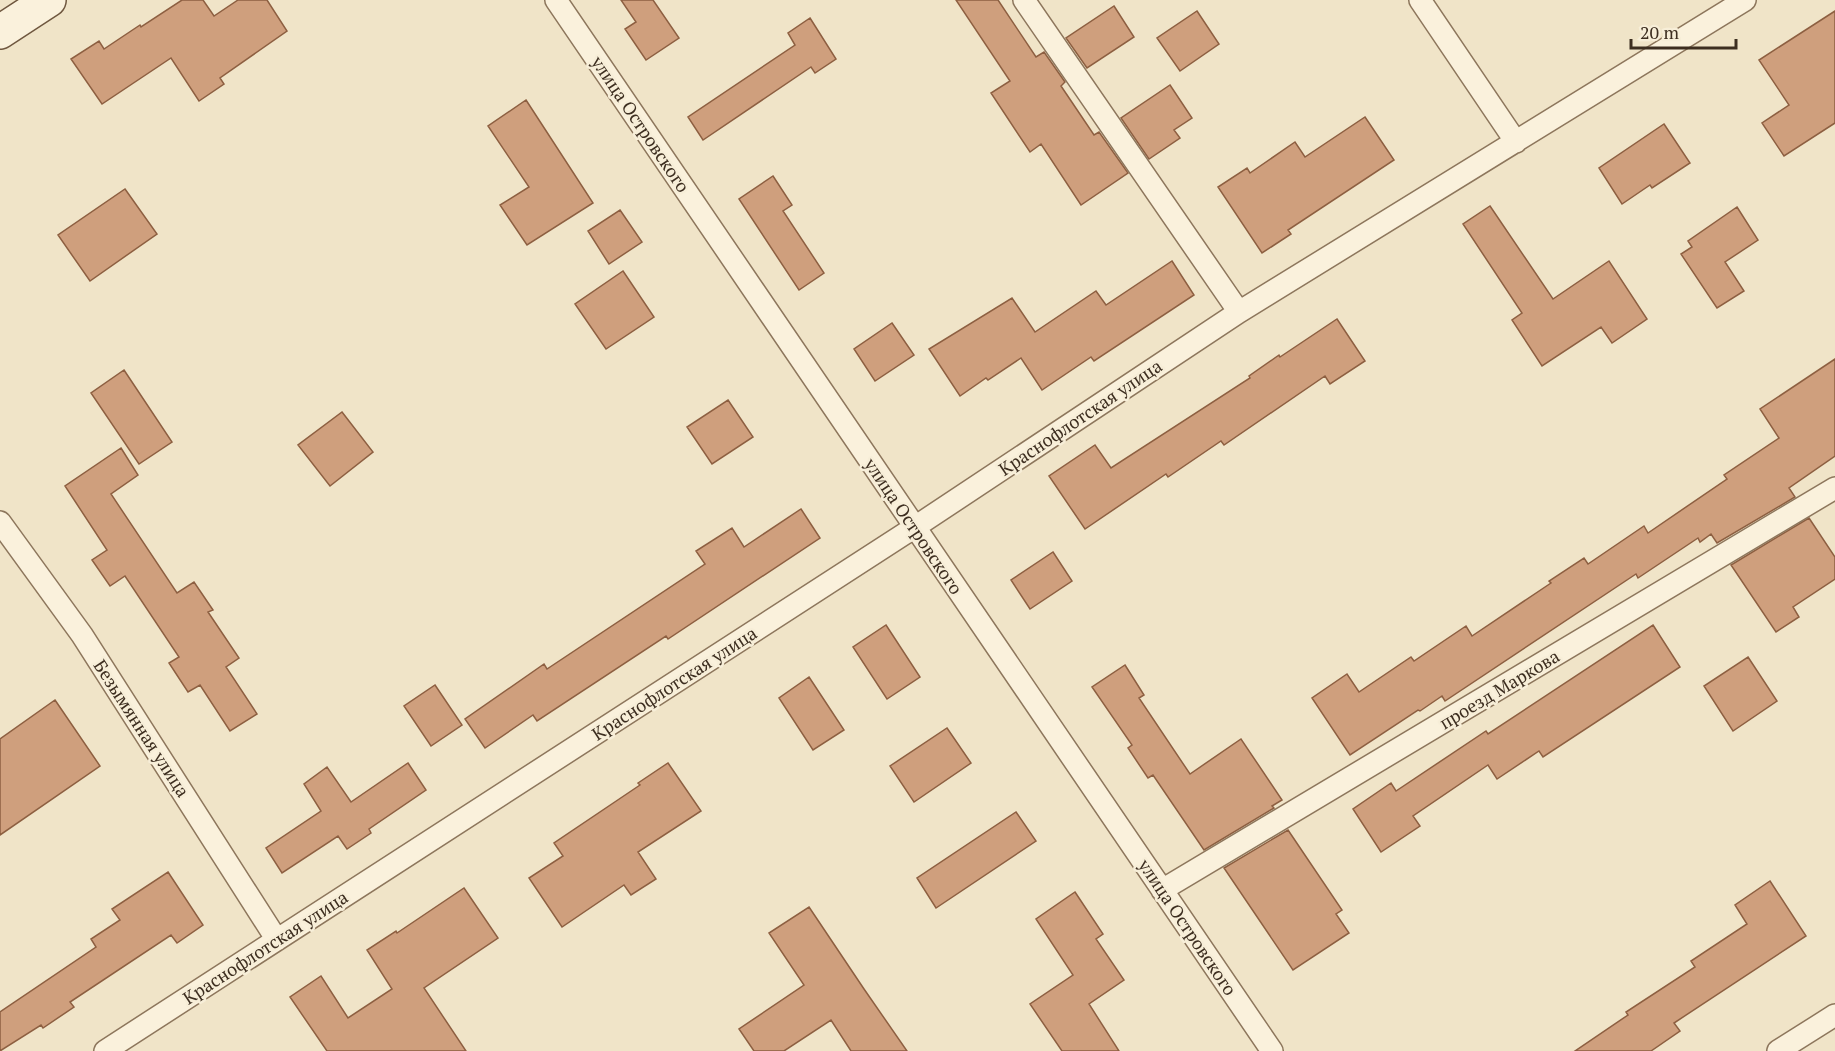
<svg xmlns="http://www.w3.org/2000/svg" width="1835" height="1051" font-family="'PT Serif',serif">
	<rect width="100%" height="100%" fill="#f0e4c8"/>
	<!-- building -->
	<path fill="#cf9f7d" stroke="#8d5f41" stroke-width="1.5" d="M 182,0 L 203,0 L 214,16 L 238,0 L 267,0 L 287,31 L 220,78 L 224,84 L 199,101 L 171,58 L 102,104 L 71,59 L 99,41 L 104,49 L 140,25 L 141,27 Z
		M 621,0 L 653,0 L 679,38 L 646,60 L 625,29 L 636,22 Z
		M 956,0 L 998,0 L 1036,57 L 1044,52 L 1065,82 L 1061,86 L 1094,135 L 1099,132 L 1128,173 L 1081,205 L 1041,144 L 1030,152 L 991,93 L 1010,81 Z
		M 1114,6 L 1134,37 L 1087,68 L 1066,38 Z
		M 1197,11 L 1219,44 L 1180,71 L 1157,38 Z
		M 1835,11 L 1835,123 L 1784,156 L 1762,123 L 1789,105 L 1759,60 Z
		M 810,18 L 836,59 L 815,73 L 811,67 L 703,140 L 688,117 L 795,45 L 788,33 Z
		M 1170,85 L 1192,118 L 1174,130 L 1180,138 L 1149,159 L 1121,118 Z
		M 526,100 L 593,203 L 527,245 L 500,205 L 529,187 L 488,126 Z
		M 1365,117 L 1394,160 L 1288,230 L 1291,234 L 1262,253 L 1218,187 L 1247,168 L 1250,173 L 1295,142 L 1305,157 Z
		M 1664,124 L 1690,163 L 1652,188 L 1650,185 L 1622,204 L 1599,168 Z
		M 773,176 L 792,205 L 783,211 L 824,273 L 799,290 L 739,199 Z
		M 125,189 L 157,234 L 90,281 L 58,235 Z
		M 1490,206 L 1553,299 L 1609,261 L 1647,319 L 1612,343 L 1601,327 L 1542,366 L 1512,320 L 1522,313 L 1463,224 Z
		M 1737,207 L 1758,240 L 1725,262 L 1744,291 L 1717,308 L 1681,254 L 1692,247 L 1688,241 Z
		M 620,210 L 642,242 L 609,264 L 588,231 Z
		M 1172,261 L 1194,295 L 1094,361 L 1091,357 L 1042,390 L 1021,358 L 988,380 L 986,378 L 960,396 L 929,349 L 1012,298 L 1035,332 L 1096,291 L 1106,305 Z
		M 623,271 L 654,317 L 606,349 L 575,304 Z
		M 1337,319 L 1365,361 L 1330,384 L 1325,376 L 1224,445 L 1221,441 L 1168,477 L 1166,474 L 1085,529 L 1049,476 L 1095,445 L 1111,468 L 1250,378 L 1249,376 L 1279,355 L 1280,357 Z
		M 892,323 L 914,355 L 875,381 L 854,349 Z
		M 1835,359 L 1835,456 L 1789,488 L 1795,497 L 1717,543 L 1711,534 L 1700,542 L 1698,538 L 1638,578 L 1636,574 L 1445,701 L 1442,696 L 1420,711 L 1418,710 L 1350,755 L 1312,698 L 1347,674 L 1359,692 L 1411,657 L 1414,661 L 1466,626 L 1472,636 L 1551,583 L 1549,581 L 1584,558 L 1588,564 L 1644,526 L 1648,533 L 1727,479 L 1724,475 L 1779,438 L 1760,409 Z
		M 124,370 L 172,442 L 139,464 L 91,393 Z
		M 728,400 L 753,437 L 712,464 L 687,427 Z
		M 342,412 L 373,452 L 330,486 L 298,445 Z
		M 121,448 L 138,475 L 111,494 L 177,593 L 194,582 L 213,610 L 208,612 L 239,658 L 226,667 L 257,714 L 230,731 L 200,685 L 188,692 L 169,663 L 179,657 L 125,576 L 110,586 L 92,560 L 107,550 L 65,486 Z
		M 801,509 L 820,538 L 668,639 L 666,636 L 537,721 L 533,715 L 485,748 L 465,719 L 544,664 L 547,669 L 705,564 L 696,551 L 732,528 L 744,547 Z
		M 1809,518 L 1835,557 L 1835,579 L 1793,607 L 1799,617 L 1776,632 L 1731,565 Z
		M 1053,552 L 1072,581 L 1030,609 L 1011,580 Z
		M 886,625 L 920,677 L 887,699 L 853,647 Z
		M 1653,625 L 1680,667 L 1543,757 L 1539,751 L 1497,779 L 1488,765 L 1413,816 L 1420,826 L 1381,852 L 1353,809 L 1391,783 L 1396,791 L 1486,731 L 1488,734 Z
		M 1748,657 L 1777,701 L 1733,731 L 1704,686 Z
		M 1125,665 L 1144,695 L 1139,698 L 1190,774 L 1241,739 L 1282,800 L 1272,806 L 1274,808 L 1204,850 L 1153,775 L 1148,778 L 1128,748 L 1132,745 L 1092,687 Z
		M 809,677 L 844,730 L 813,750 L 779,698 Z
		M 435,685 L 462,725 L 431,746 L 404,706 Z
		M 55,700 L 100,766 L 0,835 L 0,739 Z
		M 947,728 L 971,763 L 914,802 L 890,766 Z
		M 408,763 L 426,790 L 369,829 L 371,833 L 347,849 L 338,836 L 282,873 L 266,848 L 321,811 L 304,784 L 327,767 L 351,802 Z
		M 668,763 L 701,811 L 638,852 L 656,879 L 631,895 L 624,885 L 562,927 L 529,878 L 563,856 L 554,843 L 640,785 L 638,783 Z
		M 1016,812 L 1036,841 L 936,908 L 917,878 Z
		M 1288,830 L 1342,910 L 1336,914 L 1349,933 L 1293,970 L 1224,868 Z
		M 168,872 L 203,925 L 177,943 L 171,935 L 70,1002 L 74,1007 L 43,1028 L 41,1025 L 0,1051 L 0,1012 L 96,947 L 91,939 L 120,920 L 112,909 Z
		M 1770,881 L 1806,936 L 1674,1023 L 1680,1031 L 1651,1051 L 1575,1051 L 1628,1015 L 1626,1012 L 1695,967 L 1691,961 L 1747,924 L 1735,905 Z
		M 464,888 L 498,938 L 424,988 L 466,1051 L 327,1051 L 290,997 L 321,976 L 348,1018 L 392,989 L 367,950 L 396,931 L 397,933 Z
		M 1075,892 L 1103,934 L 1096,939 L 1124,980 L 1089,1004 L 1119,1051 L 1062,1051 L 1030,1004 L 1073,975 L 1036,919 Z
		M 809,907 L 864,989 L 907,1051 L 851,1051 L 831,1020 L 784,1051 L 754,1051 L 739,1029 L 804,985 L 769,933 Z"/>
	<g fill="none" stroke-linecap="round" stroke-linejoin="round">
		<defs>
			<path id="service" d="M 556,0 L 1272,1051
				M 1024,0 L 1239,312
				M 1420,0 L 1516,142
				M 0,522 L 82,635 L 277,940
				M 1162,890 L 1835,488
				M 105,1051 L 915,527 L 1239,312 L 1745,0
				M 1778,1051 L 1835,1015"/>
			<path id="secondary" d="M 0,32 L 49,0"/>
		</defs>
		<!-- service casing -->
		<use href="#service" stroke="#8d765c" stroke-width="24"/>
		<!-- secondary casing -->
		<use href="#secondary" stroke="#6f573f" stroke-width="36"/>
		<!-- service -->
		<use href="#service" stroke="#faf1dc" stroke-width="21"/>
		<!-- secondary -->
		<use href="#secondary" stroke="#faf1dc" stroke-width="33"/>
	</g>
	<g text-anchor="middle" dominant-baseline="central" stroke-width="5" stroke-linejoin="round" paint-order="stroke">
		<!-- street labels -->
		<g font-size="18" fill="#3d2e20" stroke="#f7eed8">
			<text transform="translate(641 124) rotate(56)">улица Островского</text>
			<text transform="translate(1080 417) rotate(-34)">Краснофлотская улица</text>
			<text transform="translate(914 526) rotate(56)">улица Островского</text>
			<text transform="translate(674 683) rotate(-33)">Краснофлотская улица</text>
			<text transform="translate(1499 689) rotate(-31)">проезд Маркова</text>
			<text transform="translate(142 728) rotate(57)">Безымянная улица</text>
			<text transform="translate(1188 927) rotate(56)">улица Островского</text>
			<text transform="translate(265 947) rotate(-33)">Краснофлотская улица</text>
		</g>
	</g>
	<!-- scale -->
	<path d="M1631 39v9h105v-9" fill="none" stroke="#3d2e20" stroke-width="3"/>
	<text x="1640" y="39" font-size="18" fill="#3d2e20" stroke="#f7eed8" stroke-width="4.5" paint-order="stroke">20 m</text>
</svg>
